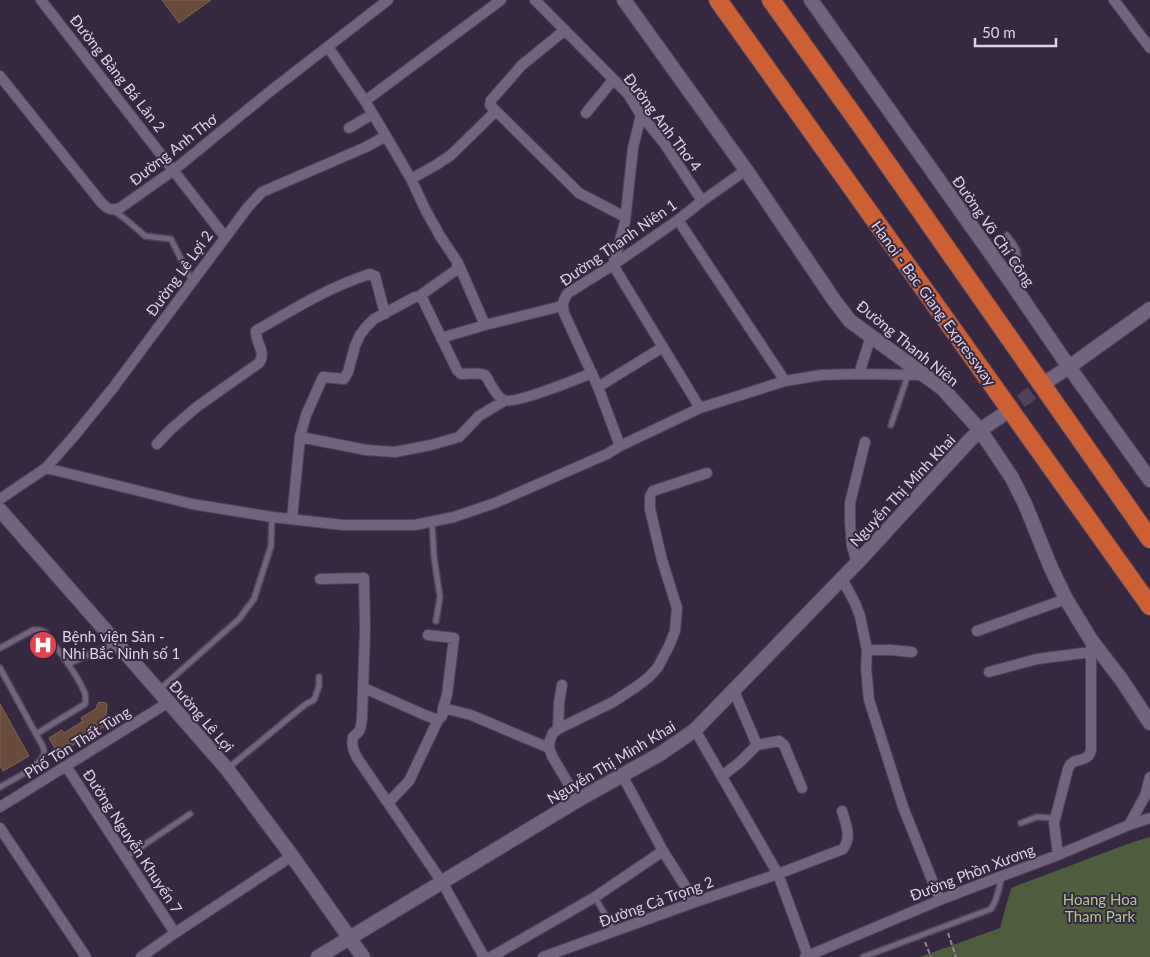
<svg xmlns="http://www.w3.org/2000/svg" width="1150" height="957" font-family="Lato,sans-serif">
	<rect width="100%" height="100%" fill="#362841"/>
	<!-- green -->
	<path fill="#4f5d3f" d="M 1150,837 L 1150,957 L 920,957 L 1000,928 L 1011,888 L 1133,842 Z"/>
	<!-- building -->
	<path fill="#684b3b" stroke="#816452" d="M 162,0 L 211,0 L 179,23 Z
		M 99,702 L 106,703 L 107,705 L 106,716 L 110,723 L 58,754 L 49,738 L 62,730 L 64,733 L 83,721 L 81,718 L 97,708 L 97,705 Z
		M 0,704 L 29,756 L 3,771 L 0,765 Z"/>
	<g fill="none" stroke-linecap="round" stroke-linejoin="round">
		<!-- secondary-tunnel -->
		<path stroke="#4f425a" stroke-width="14" stroke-dasharray="14 7" stroke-linecap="butt" d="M 1004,414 L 1049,380"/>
		<defs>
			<path id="lane" d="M 113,210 L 129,222 L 145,236 L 171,239 L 192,281
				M 1006,274 C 1022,256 1021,254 1007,235
				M 891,425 L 908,375
				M 432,522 L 434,557 L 440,597 L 436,621
				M 0,648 L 33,630 L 40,630 L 45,632 C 58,650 74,669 83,689 C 86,694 86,699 85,704 L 36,734 L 0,668
				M 68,664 L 115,643
				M 159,690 L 239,619 L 254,599 L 271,546 L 272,517
				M 227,769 L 290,717 L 306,704 L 314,700 L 319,686 L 319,677
				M 0,787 C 12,780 41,767 44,753 C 45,747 39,740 36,734
				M 1021,823 L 1037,817 L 1055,818
				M 126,857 L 190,814
				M 595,897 L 614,931
				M 863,957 L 991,909 C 998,899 999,887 1002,876"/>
			<path id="street" d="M 41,0 L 225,237
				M 535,0 L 628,94 L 641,115 L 664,143 L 702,201
				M 1114,0 L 1150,48
				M 328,47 L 365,101 L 501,0
				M 0,76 L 100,201 C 107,209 111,211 120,208 L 174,170 L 268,93 L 388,0
				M 496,111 L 579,193 L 625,217
				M 586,113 L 613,80
				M 641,115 L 633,148 L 625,222 L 613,265 L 700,408
				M 349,128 L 373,114
				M 386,136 L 411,179 L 436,165 L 451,155 L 496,111 L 490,105 L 491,100 L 493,98 L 522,65 L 565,30
				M 411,179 L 426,211 L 440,236 L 458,263 L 456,270 L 418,297
				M 678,220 L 785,381
				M 458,263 L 485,325
				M 441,338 L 485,325 L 562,306
				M 859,374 L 871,336
				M 598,387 L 663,347
				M 300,437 L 366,450 L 395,452 L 431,445 L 459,437 L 479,416 L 504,401
				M 157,444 L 170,430 L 198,406 L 259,363 C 267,352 255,343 256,331 L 259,329 C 294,309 331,286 370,274 L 375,276 L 385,314
				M 620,446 L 598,387 L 564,313 C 562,304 563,300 568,293 L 613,265 L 678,220 L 702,201 L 746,170
				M 46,468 L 192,504 L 272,517 L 343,525 L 415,525 L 454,517 L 495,503 L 607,454 L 620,446 L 700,408 L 785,381 L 821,375 L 859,374 L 923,375
				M 0,499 L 46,468 L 75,435 L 113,388 L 248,207 L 262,192 L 366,147 L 386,136 L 365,101
				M 292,519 L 300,437 L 306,415 L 323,377 L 344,379 L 348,372 L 355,346 L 360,335 L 366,327 L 374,319 L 415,297 L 421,297 L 423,300 L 457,370 L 461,374 C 469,374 477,372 485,375 C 490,382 495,395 503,400 C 514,405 577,379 592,373
				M 857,563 L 852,546 L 850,523 L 850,503 L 865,442
				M 320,579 L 364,578 L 365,629 L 362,718 C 361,728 361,731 353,737 C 351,746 354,752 358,759 L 442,882 L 484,957
				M 842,579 L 855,603 L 860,616 L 867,650 L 866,667 L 869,700 L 878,728 L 903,807 L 940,900
				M 977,631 L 1066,599
				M 428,635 L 454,638 L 447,695 L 443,708
				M 867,650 L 891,650 L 912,652
				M 989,672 L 1037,659 L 1091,652
				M 364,688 L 427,716 L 438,720 L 442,716 L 443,708 L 471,715 L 549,748
				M 734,691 L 757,745
				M 558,729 L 559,703 L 562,685
				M 695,730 L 778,874 L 808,956
				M 66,766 L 175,933
				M 622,775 L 663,851 L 695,902
				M 722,776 L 740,762 L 757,745 L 779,741 L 784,745 L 802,788
				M 578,800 L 552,756 L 549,748 L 550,740 L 553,733 L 558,729 L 613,702 L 636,687 L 649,677 L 658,667 L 669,646 L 675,631 L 677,608 L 662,560 L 650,509 L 650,496 L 653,491 L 707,473
				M 388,803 L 409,781 L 438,720
				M 0,807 L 169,702
				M 1129,825 L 1145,796 L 1150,777
				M 0,828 L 86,957
				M 1058,855 L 1054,823 L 1068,769 C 1073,755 1086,765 1091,751 L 1091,640
				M 141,957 L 175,933 L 292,856
				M 491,957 L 595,897 L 663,851
				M 543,957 L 695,902 L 778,874 L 843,849 C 852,837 846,824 842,811
				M 805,957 L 940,900 L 1002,876 L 1058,855 L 1129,825 L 1150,818"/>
			<path id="secondary" d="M 624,0 L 746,170 L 834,300 L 850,321 L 942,388 L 980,430 L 1012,478 L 1025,504 L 1051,568 L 1066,599 L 1091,640 L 1121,679 L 1150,723
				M 811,0 L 1006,275 L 1069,367 L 1150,480
				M 1049,380 L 1069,367 L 1150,309
				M 0,510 L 227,769 L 292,856 L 363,957
				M 318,957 L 578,800 L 660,754 L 695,730 L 857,563 L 968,442 L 980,430 L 1004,414"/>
			<path id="highway" d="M 718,0 L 1150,606
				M 771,0 L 859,123 L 1150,539"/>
		</defs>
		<!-- lane casing -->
		<use href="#lane" stroke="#4f4458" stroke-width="8"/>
		<!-- street casing -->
		<use href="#street" stroke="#4f4458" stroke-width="12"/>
		<!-- secondary casing -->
		<use href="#secondary" stroke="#4f4458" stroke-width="16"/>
		<!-- highway casing -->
		<use href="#highway" stroke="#4f4458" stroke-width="20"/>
		<!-- path -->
		<path stroke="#91869a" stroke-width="2" stroke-dasharray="5 2.5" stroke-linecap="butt" d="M 948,933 L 956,957
			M 925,942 L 931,957"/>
		<!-- lane -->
		<use href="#lane" stroke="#72637f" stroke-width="5"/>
		<!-- street -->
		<use href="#street" stroke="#72637f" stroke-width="10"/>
		<!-- secondary -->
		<use href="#secondary" stroke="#72637f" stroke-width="14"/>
		<!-- highway -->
		<use href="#highway" stroke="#cc5f33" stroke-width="18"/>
	</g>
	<!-- icons -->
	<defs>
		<symbol id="hospital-disc" viewBox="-11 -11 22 22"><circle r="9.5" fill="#e0444e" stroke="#362841"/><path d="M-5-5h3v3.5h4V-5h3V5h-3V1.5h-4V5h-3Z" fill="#fff"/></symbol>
	</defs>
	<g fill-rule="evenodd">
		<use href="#hospital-disc" x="27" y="629" width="32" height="32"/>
	</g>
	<g text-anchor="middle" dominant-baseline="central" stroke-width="4" stroke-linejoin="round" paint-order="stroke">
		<!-- street labels -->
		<g font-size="15" fill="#ddd5e5" stroke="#362841">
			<text transform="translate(118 73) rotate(52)">Đường Bàng Bá Lân 2</text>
			<text transform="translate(663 122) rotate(53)">Đường Anh Thơ 4</text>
			<text transform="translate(173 149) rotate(-38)">Đường Anh Thơ</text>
			<text transform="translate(994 231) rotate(55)">Đường Võ Chí Công</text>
			<text transform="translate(618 242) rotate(-35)">Đường Thanh Niên 1</text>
			<text transform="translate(179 273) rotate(-54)">Đường Lê Lợi 2</text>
			<text transform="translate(934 303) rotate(54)">Hanoi - Bac Giang Expressway</text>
			<text transform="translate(908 343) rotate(39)">Đường Thanh Niên</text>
			<text transform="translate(902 490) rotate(-47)">Nguyễn Thị Minh Khai</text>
			<text transform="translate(202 716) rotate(49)">Đường Lê Lợi</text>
			<text transform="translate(77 742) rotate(-32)">Phố Tôn Thất Tùng</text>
			<text transform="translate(611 762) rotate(-31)">Nguyễn Thị Minh Khai</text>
			<text transform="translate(133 841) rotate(57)">Đường Nguyễn Khuyến 7</text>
			<text transform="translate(972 872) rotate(-21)">Đường Phồn Xương</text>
			<text transform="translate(656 901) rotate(-20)">Đường Cả Trọng 2</text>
		</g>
		<!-- poi labels -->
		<g font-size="15" fill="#ddd5e5" stroke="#362841" text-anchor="start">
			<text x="62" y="636">Bệnh viện Sản -<tspan x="62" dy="17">Nhi Bắc Ninh số 1</tspan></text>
		</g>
		<!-- park labels -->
		<g font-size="15" fill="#abcb88" stroke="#362841">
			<text x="1100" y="899">Hoang Hoa<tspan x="1100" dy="17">Tham Park</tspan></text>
		</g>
	</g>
	<!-- scale -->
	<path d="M975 38v8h81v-8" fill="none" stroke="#ddd5e5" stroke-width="2.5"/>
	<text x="982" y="38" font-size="15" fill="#ddd5e5" stroke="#362841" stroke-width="4" paint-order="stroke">50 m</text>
</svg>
